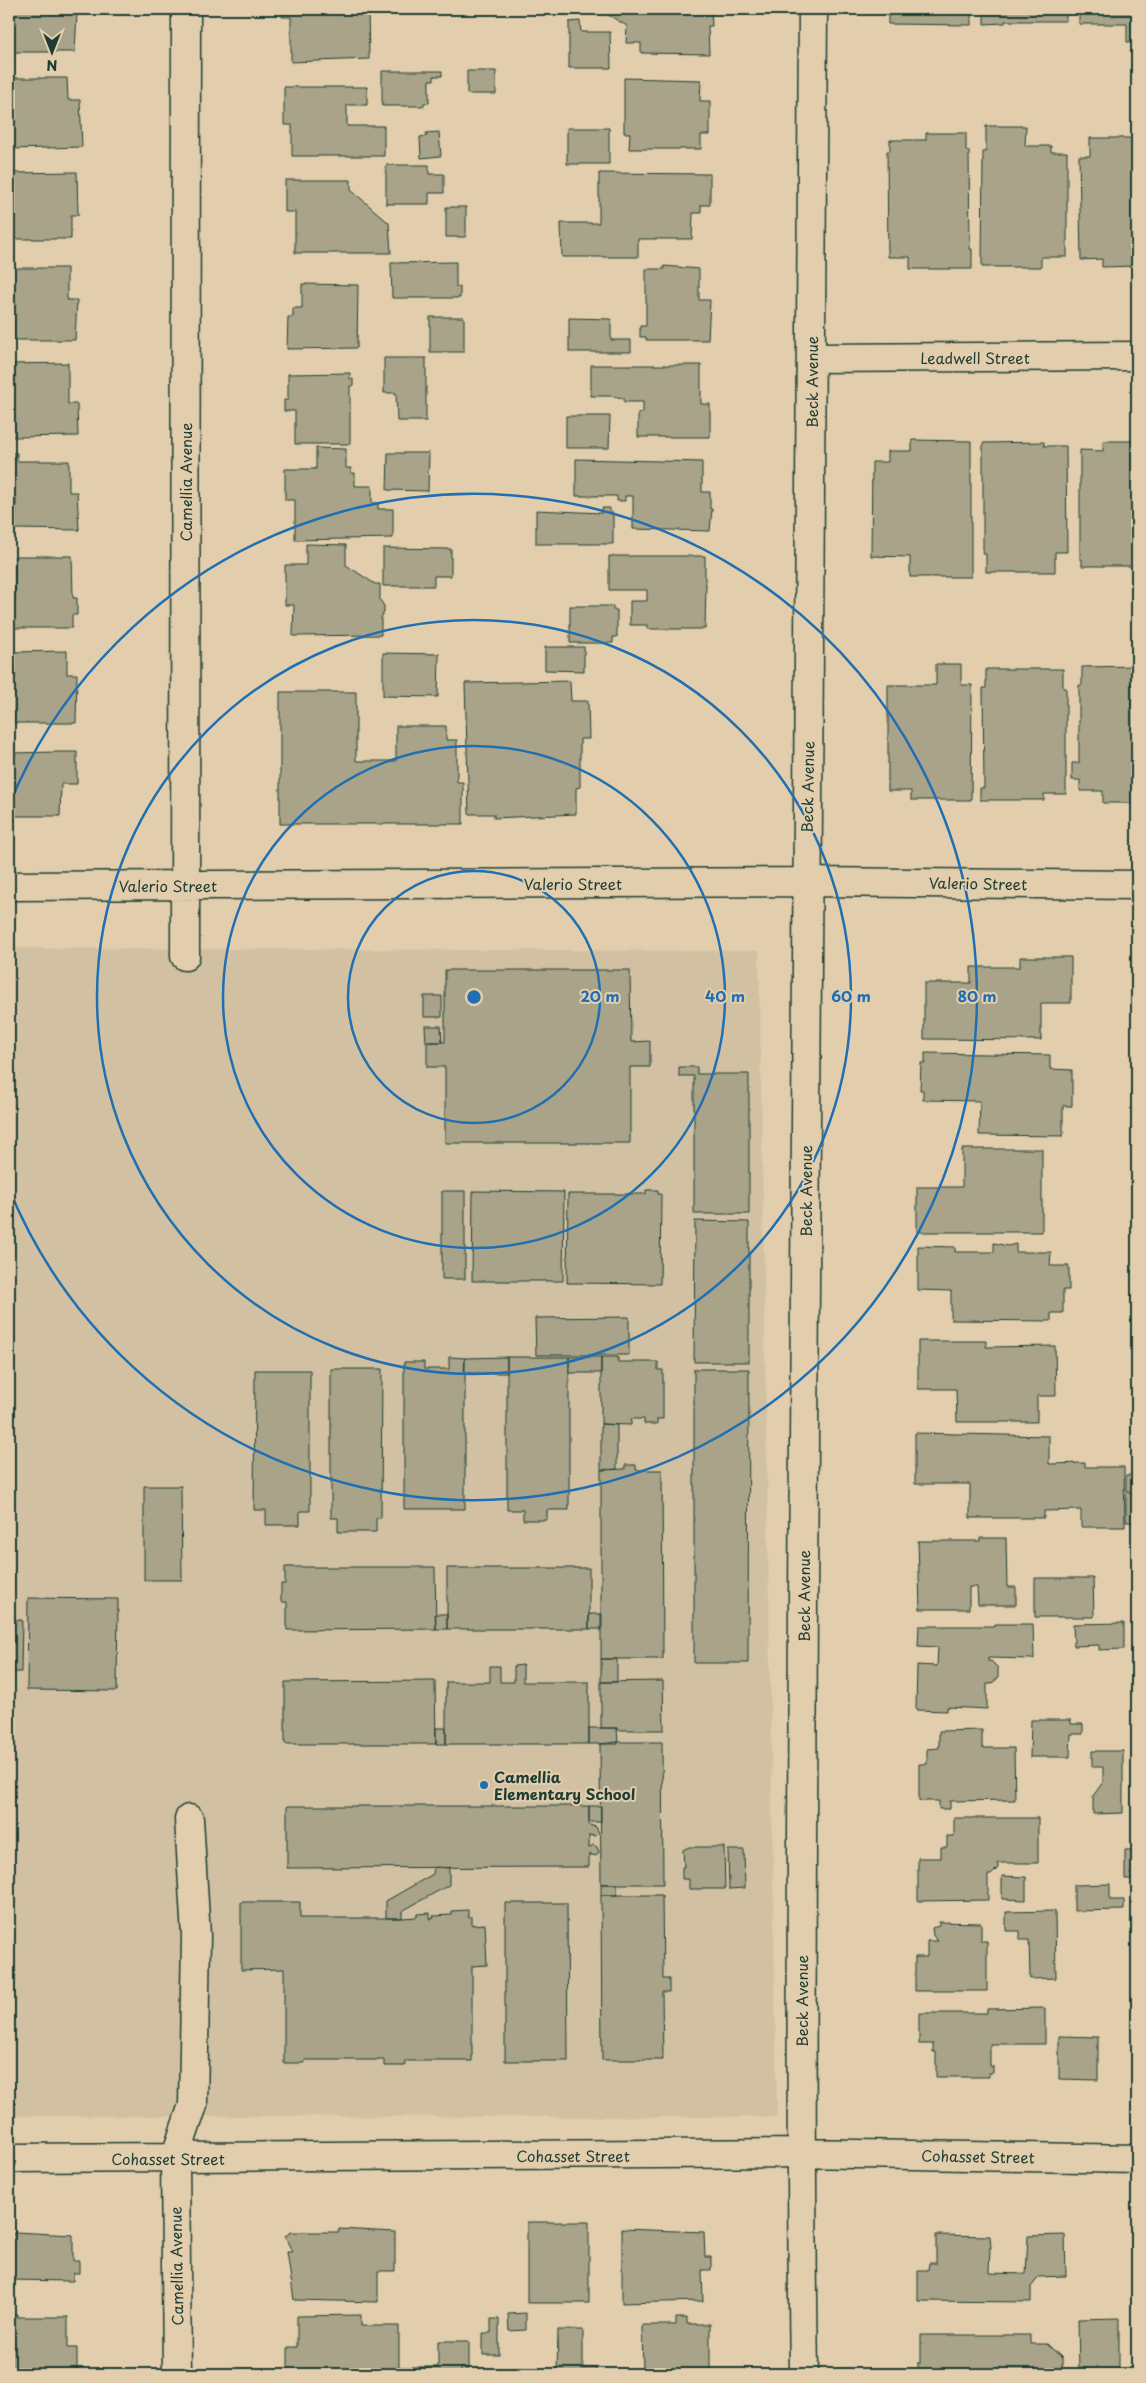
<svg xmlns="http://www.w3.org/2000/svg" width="1146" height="2383" font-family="'Playpen Sans',sans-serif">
	<rect width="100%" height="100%" fill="#e2ceac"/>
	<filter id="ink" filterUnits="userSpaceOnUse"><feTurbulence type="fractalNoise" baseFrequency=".02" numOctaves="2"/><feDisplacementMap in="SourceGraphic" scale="10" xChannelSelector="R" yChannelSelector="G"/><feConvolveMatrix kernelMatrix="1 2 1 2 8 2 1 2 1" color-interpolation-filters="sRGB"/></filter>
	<g filter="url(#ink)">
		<!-- built -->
		<path fill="#d1c1a2" d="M 9,948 L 759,951 L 777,2117 L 9,2116 Z"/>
		<!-- building -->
		<path fill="#a9a389" stroke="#1f3d34" d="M 9,9 L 66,9 L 66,13 L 77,13 L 75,52 L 14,52 L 14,69 L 9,69 Z
			M 282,9 L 368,9 L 369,59 L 291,62 L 291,17 L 282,17 Z
			M 382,9 L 446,9 L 446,10 Z
			M 605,9 L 711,9 L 712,26 L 708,26 L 709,54 L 641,53 L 641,43 L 626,43 L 627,26 L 605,13 Z
			M 888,9 L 971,9 L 971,25 L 888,24 Z
			M 984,9 L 1066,9 L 1066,21 L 1005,21 L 1005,23 L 984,24 Z
			M 1079,9 L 1137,9 L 1137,42 L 1127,42 L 1127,24 L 1079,24 Z
			M 580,21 L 581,32 L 610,32 L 611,68 L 569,68 L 569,22 Z
			M 382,71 L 442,71 L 442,76 L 434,76 L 434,80 L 429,80 L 429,103 L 424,103 L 424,106 L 382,106 Z
			M 467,71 L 496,71 L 496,94 L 467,94 Z
			M 13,75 L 13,78 L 67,78 L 68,100 L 80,100 L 82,147 L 11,149 L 9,147 L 9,76 Z
			M 624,78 L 701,80 L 700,101 L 710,101 L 710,135 L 701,135 L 701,149 L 629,149 L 630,133 L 624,133 Z
			M 284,87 L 367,87 L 367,105 L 347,105 L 347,126 L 384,126 L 384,156 L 292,156 L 292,125 L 284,125 Z
			M 986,126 L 1026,126 L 1025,146 L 1051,146 L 1051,152 L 1067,152 L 1067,257 L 1041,257 L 1041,267 L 982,267 L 983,152 L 986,152 Z
			M 567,128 L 609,128 L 609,164 L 567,164 Z
			M 439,132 L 441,156 L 421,158 L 420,137 L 427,136 L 426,133 Z
			M 926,133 L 966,133 L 966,151 L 969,151 L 970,249 L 972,249 L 972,269 L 910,269 L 910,257 L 888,257 L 887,151 L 890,151 L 890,140 L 926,140 Z
			M 1090,138 L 1137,138 L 1137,266 L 1102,267 L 1102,259 L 1081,260 L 1079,156 L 1090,156 Z
			M 386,165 L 429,165 L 429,174 L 444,174 L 444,193 L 429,193 L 429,204 L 386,204 Z
			M 77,172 L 78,215 L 71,215 L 71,239 L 9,239 L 9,173 Z
			M 599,173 L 710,174 L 710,205 L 701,205 L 701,213 L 693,213 L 692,239 L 638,239 L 638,257 L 562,257 L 561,223 L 599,223 Z
			M 285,180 L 351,180 L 351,190 L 389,223 L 391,253 L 295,253 L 295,212 L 285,212 Z
			M 446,207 L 466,207 L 466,237 L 446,237 Z
			M 456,262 L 456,287 L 460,287 L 460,298 L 392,298 L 391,263 Z
			M 664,266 L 699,269 L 699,300 L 710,300 L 708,340 L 646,340 L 646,337 L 640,337 L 640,326 L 646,326 L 646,269 L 664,269 Z
			M 9,268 L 67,268 L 67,300 L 77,300 L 75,340 L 13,340 L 13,324 L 9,324 Z
			M 302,284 L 358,285 L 357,348 L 287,349 L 288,317 L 293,317 L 293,308 L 302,308 Z
			M 430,317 L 464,317 L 464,352 L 430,352 Z
			M 569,318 L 611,319 L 611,340 L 631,340 L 631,352 L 569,352 Z
			M 384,358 L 426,358 L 426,421 L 397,421 L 396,393 L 384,393 Z
			M 68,363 L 68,404 L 77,404 L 78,436 L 10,437 L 9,364 Z
			M 591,365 L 701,365 L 701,404 L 710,404 L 710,437 L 638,437 L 638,413 L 643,413 L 643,402 L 624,402 L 624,398 L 611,396 L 591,396 Z
			M 350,373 L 350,379 L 353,379 L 353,386 L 350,386 L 350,444 L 295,444 L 295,411 L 284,411 L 284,400 L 288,400 L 288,374 Z
			M 566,416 L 610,416 L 609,448 L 566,448 Z
			M 912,440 L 971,441 L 971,577 L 910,577 L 910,557 L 871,556 L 872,462 L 888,462 L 888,451 L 912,451 Z
			M 1103,441 L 1137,441 L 1137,566 L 1082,566 L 1082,559 L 1080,559 L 1080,450 L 1103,451 Z
			M 1044,442 L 1044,446 L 1066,446 L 1067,552 L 1055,552 L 1055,572 L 986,572 L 986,554 L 983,554 L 983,443 Z
			M 316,448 L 346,449 L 346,468 L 351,468 L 351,473 L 355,473 L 355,486 L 372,486 L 372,503 L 378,503 L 378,509 L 393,509 L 393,538 L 295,540 L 295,500 L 285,500 L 285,469 L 316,469 Z
			M 9,453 L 17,453 L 17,461 L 69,461 L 69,492 L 77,492 L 79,530 L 15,529 L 13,517 L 16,517 L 16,499 L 9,499 Z
			M 388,453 L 429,453 L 428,491 L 387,490 Z
			M 576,459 L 702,462 L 702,492 L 710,492 L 710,509 L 712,509 L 710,531 L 633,529 L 633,496 L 625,496 L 625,501 L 617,501 L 617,496 L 576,496 Z
			M 602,508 L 610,508 L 610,513 L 613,513 L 613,544 L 536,544 L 536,510 L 602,513 Z
			M 306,544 L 346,545 L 346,565 L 375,584 L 380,584 L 380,600 L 384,606 L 384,612 L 381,618 L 381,635 L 293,636 L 294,605 L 285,605 L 285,565 L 306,565 Z
			M 383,548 L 451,549 L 451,576 L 434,576 L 434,586 L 383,586 Z
			M 15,556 L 72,556 L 73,598 L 77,598 L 77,615 L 72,615 L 72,628 L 9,628 L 9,600 L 15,600 Z
			M 609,556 L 705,556 L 705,583 L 706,583 L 705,629 L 647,629 L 647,625 L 630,625 L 630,601 L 647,601 L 647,590 L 609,590 Z
			M 570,606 L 613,606 L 613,610 L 617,610 L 617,637 L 613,637 L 613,643 L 570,643 Z
			M 545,647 L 584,647 L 584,671 L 545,670 Z
			M 67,651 L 67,674 L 77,674 L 76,723 L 13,723 L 13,717 L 9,717 L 9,652 Z
			M 383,653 L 439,654 L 438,697 L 383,696 Z
			M 936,664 L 961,664 L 961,685 L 972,685 L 971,800 L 911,800 L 911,791 L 888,791 L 888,685 L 936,685 Z
			M 1137,666 L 1137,803 L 1103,803 L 1103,791 L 1080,791 L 1080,780 L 1072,780 L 1072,763 L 1079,763 L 1079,685 L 1082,685 L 1082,667 Z
			M 986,669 L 1063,669 L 1063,688 L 1066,688 L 1066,794 L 1044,794 L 1044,800 L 980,800 L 980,788 L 984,788 L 983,688 L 986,688 Z
			M 570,681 L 571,701 L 588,701 L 589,739 L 580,739 L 580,787 L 576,788 L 576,814 L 494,818 L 494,814 L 469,814 L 465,683 Z
			M 280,692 L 356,692 L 356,761 L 396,761 L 396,726 L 446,726 L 446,740 L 457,740 L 457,782 L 463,782 L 463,824 L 280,824 Z
			M 58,752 L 77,752 L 77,784 L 61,784 L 60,816 L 9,816 L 9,753 Z
			M 1020,957 L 1071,957 L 1071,1003 L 1041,1003 L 1041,1040 L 924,1039 L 924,983 L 971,983 L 971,967 L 1020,967 Z
			M 445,970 L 630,970 L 631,1042 L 650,1041 L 650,1067 L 630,1067 L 630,1143 L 445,1143 L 445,1067 L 427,1067 L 427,1042 L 445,1042 Z
			M 424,996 L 442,996 L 442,1017 L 424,1017 Z
			M 425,1026 L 441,1026 L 442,1042 L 426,1042 Z
			M 925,1053 L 1050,1055 L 1050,1069 L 1072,1070 L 1072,1106 L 1063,1106 L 1063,1136 L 979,1135 L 980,1101 L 923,1100 L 923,1090 L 920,1090 L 921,1063 L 925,1063 Z
			M 679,1067 L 697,1067 L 697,1074 L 749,1074 L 749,1214 L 694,1214 L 694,1076 L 679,1076 Z
			M 962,1149 L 1042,1149 L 1042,1232 L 917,1232 L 917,1187 L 962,1187 Z
			M 646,1190 L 658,1190 L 658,1194 L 661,1194 L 660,1284 L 567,1283 L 568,1194 L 646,1194 Z
			M 442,1191 L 465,1191 L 465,1279 L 442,1279 Z
			M 473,1191 L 564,1192 L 563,1281 L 472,1281 Z
			M 695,1221 L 749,1222 L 749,1362 L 694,1362 Z
			M 994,1243 L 1008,1246 L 1016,1244 L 1016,1252 L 1051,1252 L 1050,1266 L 1069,1266 L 1069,1290 L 1063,1290 L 1063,1313 L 1051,1313 L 1051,1321 L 951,1320 L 951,1291 L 918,1290 L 918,1246 L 955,1247 L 955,1252 L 994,1252 Z
			M 629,1317 L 629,1355 L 536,1355 L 535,1318 Z
			M 918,1341 L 986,1341 L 986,1347 L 1055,1346 L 1056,1396 L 1037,1396 L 1037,1422 L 957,1422 L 956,1389 L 918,1389 Z
			M 449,1357 L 465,1358 L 465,1509 L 404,1509 L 404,1362 L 424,1362 L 424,1369 L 449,1369 Z
			M 507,1357 L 569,1357 L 569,1510 L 547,1510 L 547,1520 L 523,1520 L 523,1510 L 507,1510 Z
			M 507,1357 L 507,1373 L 464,1373 L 465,1358 Z
			M 569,1357 L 601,1357 L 601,1373 L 569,1373 Z
			M 601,1357 L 618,1357 L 618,1362 L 658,1362 L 658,1370 L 663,1370 L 663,1419 L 657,1419 L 657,1424 L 644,1424 L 644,1419 L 631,1419 L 631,1425 L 601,1424 Z
			M 331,1369 L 382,1369 L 381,1518 L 376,1518 L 376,1532 L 338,1532 L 338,1518 L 331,1518 Z
			M 694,1369 L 749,1369 L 748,1663 L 694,1663 Z
			M 255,1370 L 310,1370 L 310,1511 L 300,1511 L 300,1525 L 266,1525 L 266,1510 L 254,1510 Z
			M 601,1424 L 617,1425 L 617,1469 L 601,1470 Z
			M 915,1433 L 1049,1436 L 1049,1464 L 1085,1463 L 1085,1467 L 1124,1467 L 1125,1527 L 1081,1527 L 1081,1510 L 1044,1511 L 1044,1518 L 970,1518 L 970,1484 L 915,1484 Z
			M 625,1465 L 636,1465 L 636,1470 L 662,1470 L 663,1659 L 601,1659 L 601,1470 L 625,1469 Z
			M 1126,1475 L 1137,1475 L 1137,1491 L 1126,1491 Z
			M 144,1486 L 181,1486 L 182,1580 L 144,1580 Z
			M 1126,1493 L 1137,1493 L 1137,1522 L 1126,1522 Z
			M 980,1538 L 1006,1538 L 1007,1587 L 1016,1587 L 1016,1605 L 978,1605 L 977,1587 L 969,1587 L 969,1609 L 920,1609 L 918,1541 L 980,1541 Z
			M 285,1567 L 435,1567 L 436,1629 L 287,1630 L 287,1602 L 281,1602 L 281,1584 L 285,1584 Z
			M 447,1568 L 589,1568 L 589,1629 L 447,1629 Z
			M 1035,1578 L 1093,1578 L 1094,1617 L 1035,1617 Z
			M 28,1598 L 118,1599 L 117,1691 L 27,1690 Z
			M 435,1614 L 447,1614 L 447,1629 L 436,1629 Z
			M 589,1614 L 602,1614 L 602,1629 L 589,1629 Z
			M 9,1620 L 22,1620 L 21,1672 L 14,1672 L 14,1675 L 9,1675 Z
			M 1124,1623 L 1124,1649 L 1099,1650 L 1099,1645 L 1074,1646 L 1073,1624 Z
			M 995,1624 L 1033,1624 L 1034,1659 L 988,1658 L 988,1661 L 991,1661 L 998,1668 L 998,1678 L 991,1684 L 987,1684 L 987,1709 L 947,1707 L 947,1711 L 916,1710 L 917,1665 L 937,1666 L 938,1647 L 918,1646 L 919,1626 L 995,1626 Z
			M 601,1659 L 617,1659 L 617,1682 L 601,1682 Z
			M 523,1665 L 523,1682 L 589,1682 L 589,1744 L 446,1744 L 446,1682 L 490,1682 L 490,1666 L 500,1666 L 500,1682 L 514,1682 L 514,1666 Z
			M 435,1681 L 436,1744 L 285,1744 L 285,1682 Z
			M 663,1681 L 664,1730 L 617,1730 L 617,1728 L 601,1728 L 601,1682 Z
			M 1031,1720 L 1071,1720 L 1071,1724 L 1083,1724 L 1083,1734 L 1071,1734 L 1070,1757 L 1030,1757 Z
			M 436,1728 L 446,1728 L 446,1744 L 436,1744 Z
			M 589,1728 L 617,1728 L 618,1744 L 589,1744 Z
			M 982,1730 L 982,1748 L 1014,1748 L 1015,1800 L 950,1801 L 950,1809 L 939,1809 L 939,1801 L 919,1801 L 919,1764 L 927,1764 L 927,1749 L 939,1748 L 939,1731 Z
			M 617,1742 L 662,1742 L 663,1884 L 601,1884 L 600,1744 Z
			M 1092,1751 L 1123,1751 L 1123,1813 L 1093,1814 L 1093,1796 L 1103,1782 L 1103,1767 L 1092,1767 Z
			M 287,1806 L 589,1806 L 589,1825 L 596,1827 L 599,1833 L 596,1836 L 589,1835 L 589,1848 L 593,1845 L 597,1847 L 599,1852 L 596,1856 L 589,1854 L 589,1867 L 287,1868 Z
			M 589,1806 L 601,1806 L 601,1822 L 589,1822 Z
			M 954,1818 L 1038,1818 L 1038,1863 L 998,1863 L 998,1868 L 991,1875 L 988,1875 L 988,1900 L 918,1901 L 918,1858 L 941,1858 L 941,1847 L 947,1847 L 947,1836 L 954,1836 Z
			M 689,1847 L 724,1847 L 725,1889 L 689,1889 L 689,1879 L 682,1879 L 682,1867 L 684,1867 L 683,1850 Z
			M 728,1850 L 744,1850 L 745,1888 L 729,1889 Z
			M 1125,1850 L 1137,1850 L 1137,1879 L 1125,1879 Z
			M 434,1867 L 449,1868 L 449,1885 L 402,1911 L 402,1918 L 386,1918 L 386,1901 L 433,1874 Z
			M 1002,1876 L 1026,1877 L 1026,1900 L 1002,1899 Z
			M 601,1884 L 617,1884 L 617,1895 L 601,1895 Z
			M 1110,1884 L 1110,1900 L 1124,1900 L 1124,1910 L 1074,1911 L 1074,1885 Z
			M 601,1895 L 662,1895 L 663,1979 L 669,1979 L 669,1992 L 662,1992 L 663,2060 L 602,2060 Z
			M 241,1902 L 300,1902 L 300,1918 L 402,1918 L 417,1917 L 417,1914 L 430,1913 L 430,1919 L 434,1918 L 433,1916 L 452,1915 L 452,1911 L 468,1910 L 468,1917 L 472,1917 L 472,1925 L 485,1924 L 487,1965 L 472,1966 L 472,2061 L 405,2061 L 405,2066 L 384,2066 L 384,2060 L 305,2060 L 305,2063 L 284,2063 L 284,1969 L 241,1970 Z
			M 505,1903 L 567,1903 L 568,2061 L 505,2061 Z
			M 1055,1911 L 1056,1978 L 1030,1979 L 1029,1940 L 1020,1940 L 1020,1931 L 1006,1931 L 1006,1912 Z
			M 939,1922 L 981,1923 L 981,1941 L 987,1941 L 987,1991 L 915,1991 L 915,1957 L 927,1957 L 927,1941 L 938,1941 L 933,1936 L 932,1928 L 939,1926 Z
			M 1045,2008 L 1045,2044 L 990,2044 L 990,2066 L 993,2066 L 993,2073 L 989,2073 L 989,2077 L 936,2077 L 936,2052 L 933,2052 L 933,2044 L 919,2044 L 919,2013 L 987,2013 L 987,2009 Z
			M 1059,2036 L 1098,2037 L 1098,2080 L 1059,2079 Z
			M 527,2222 L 589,2222 L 589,2303 L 527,2303 Z
			M 339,2229 L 395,2232 L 395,2271 L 378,2271 L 378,2302 L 294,2300 L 287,2252 L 292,2252 L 285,2236 L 291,2232 L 339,2232 Z
			M 622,2229 L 704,2232 L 705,2257 L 711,2257 L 711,2270 L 702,2270 L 703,2301 L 622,2303 Z
			M 14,2232 L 73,2235 L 73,2261 L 79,2261 L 79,2273 L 73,2273 L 73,2281 L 9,2280 L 9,2235 L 14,2235 Z
			M 936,2235 L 990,2236 L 991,2248 L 990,2247 L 989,2273 L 1026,2274 L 1028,2236 L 1065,2235 L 1066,2276 L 1039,2277 L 1031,2287 L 1031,2302 L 918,2301 L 918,2270 L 928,2270 L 929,2263 L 936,2263 Z
			M 526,2313 L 526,2330 L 509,2331 L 508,2314 Z
			M 9,2314 L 17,2314 L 17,2317 L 68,2317 L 68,2348 L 77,2348 L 77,2370 L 80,2370 L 80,2374 L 9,2374 Z
			M 361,2315 L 361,2326 L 399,2326 L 399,2367 L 438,2367 L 438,2341 L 469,2341 L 469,2369 L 461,2369 L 462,2374 L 288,2374 L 288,2347 L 297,2347 L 297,2316 Z
			M 676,2318 L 687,2318 L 687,2324 L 710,2324 L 710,2374 L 643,2374 L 642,2325 L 676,2325 Z
			M 1119,2318 L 1119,2374 L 1079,2374 L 1078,2319 Z
			M 491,2319 L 499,2319 L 499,2355 L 483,2355 L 483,2333 L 491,2333 Z
			M 558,2330 L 583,2330 L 583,2368 L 596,2368 L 596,2374 L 557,2374 Z
			M 921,2335 L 1030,2335 L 1030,2344 L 1047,2344 L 1062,2358 L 1062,2374 L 918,2374 L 918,2363 L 921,2363 Z"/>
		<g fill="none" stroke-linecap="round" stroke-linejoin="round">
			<defs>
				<path id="minor" d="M 812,358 L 1137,356
					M 9,886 L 806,882 L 1137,885
					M 185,956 L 186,9
					M 9,2158 L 801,2153 L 1137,2159
					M 177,2374 L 175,2158 L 193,2105 L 196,1936 L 189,1819
					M 804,2374 C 800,2117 802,1859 803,1602 C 805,1071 811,540 813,9"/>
			</defs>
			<!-- minor casing -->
			<use href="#minor" stroke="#1f3d34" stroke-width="31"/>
			<!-- minor -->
			<use href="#minor" stroke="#e2ceac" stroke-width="28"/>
		</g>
	</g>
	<!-- distance rings -->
	<g fill="none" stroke="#1f6fb2" stroke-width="2.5">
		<circle cx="474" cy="997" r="126"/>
		<circle cx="474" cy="997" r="251"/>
		<circle cx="474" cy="997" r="377"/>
		<path d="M9 805A503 503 0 1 1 9 1189"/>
	</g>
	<!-- markers -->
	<circle fill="#1f6fb2" stroke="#e2ceac" stroke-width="2" cx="484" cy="1785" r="5"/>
	<g text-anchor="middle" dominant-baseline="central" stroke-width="4" stroke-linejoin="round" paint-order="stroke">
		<!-- street labels -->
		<g font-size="15" fill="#1f3d34" stroke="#e2ceac">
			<text x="975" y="357">Leadwell Street</text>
			<text transform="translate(811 382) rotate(-90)">Beck Avenue</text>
			<text transform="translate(185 482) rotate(-90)">Camellia Avenue</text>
			<text transform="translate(807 787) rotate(-89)">Beck Avenue</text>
			<text x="573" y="883">Valerio Street</text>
			<text transform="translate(978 883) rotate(1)">Valerio Street</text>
			<text x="168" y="885">Valerio Street</text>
			<text transform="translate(805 1191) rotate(-90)">Beck Avenue</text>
			<text transform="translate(803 1596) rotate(-90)">Beck Avenue</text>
			<text transform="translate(801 2001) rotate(-90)">Beck Avenue</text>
			<text x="573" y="2155">Cohasset Street</text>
			<text transform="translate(978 2156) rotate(1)">Cohasset Street</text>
			<text x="168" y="2158">Cohasset Street</text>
			<text transform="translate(176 2266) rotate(-91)">Camellia Avenue</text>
		</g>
		<!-- poi labels -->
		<g font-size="15" font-weight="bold" fill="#1f3d34" stroke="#e2ceac" text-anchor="start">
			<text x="494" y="1776">Camellia<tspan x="494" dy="17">Elementary School</tspan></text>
		</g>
	</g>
	<circle cx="474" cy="997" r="8" fill="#1f6fb2" stroke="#e2ceac" stroke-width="2.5"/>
	<g font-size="15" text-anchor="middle" font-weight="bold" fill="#1f6fb2" stroke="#e2ceac" stroke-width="4" stroke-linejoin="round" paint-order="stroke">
		<text x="600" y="1002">20 m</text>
		<text x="725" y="1002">40 m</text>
		<text x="851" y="1002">60 m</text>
		<text x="977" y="1002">80 m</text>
	</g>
	<!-- margin -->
	<rect width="1146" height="2383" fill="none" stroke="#e2ceac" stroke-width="30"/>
	<rect x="15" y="15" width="1116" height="2353" fill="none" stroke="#1f3d34" stroke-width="2" filter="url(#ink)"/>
	<!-- north arrow -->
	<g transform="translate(52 52) rotate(180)" stroke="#e2ceac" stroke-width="4" paint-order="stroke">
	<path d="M0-4L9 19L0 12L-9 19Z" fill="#1f3d34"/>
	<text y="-8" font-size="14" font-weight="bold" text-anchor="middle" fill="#1f3d34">N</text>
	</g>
</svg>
